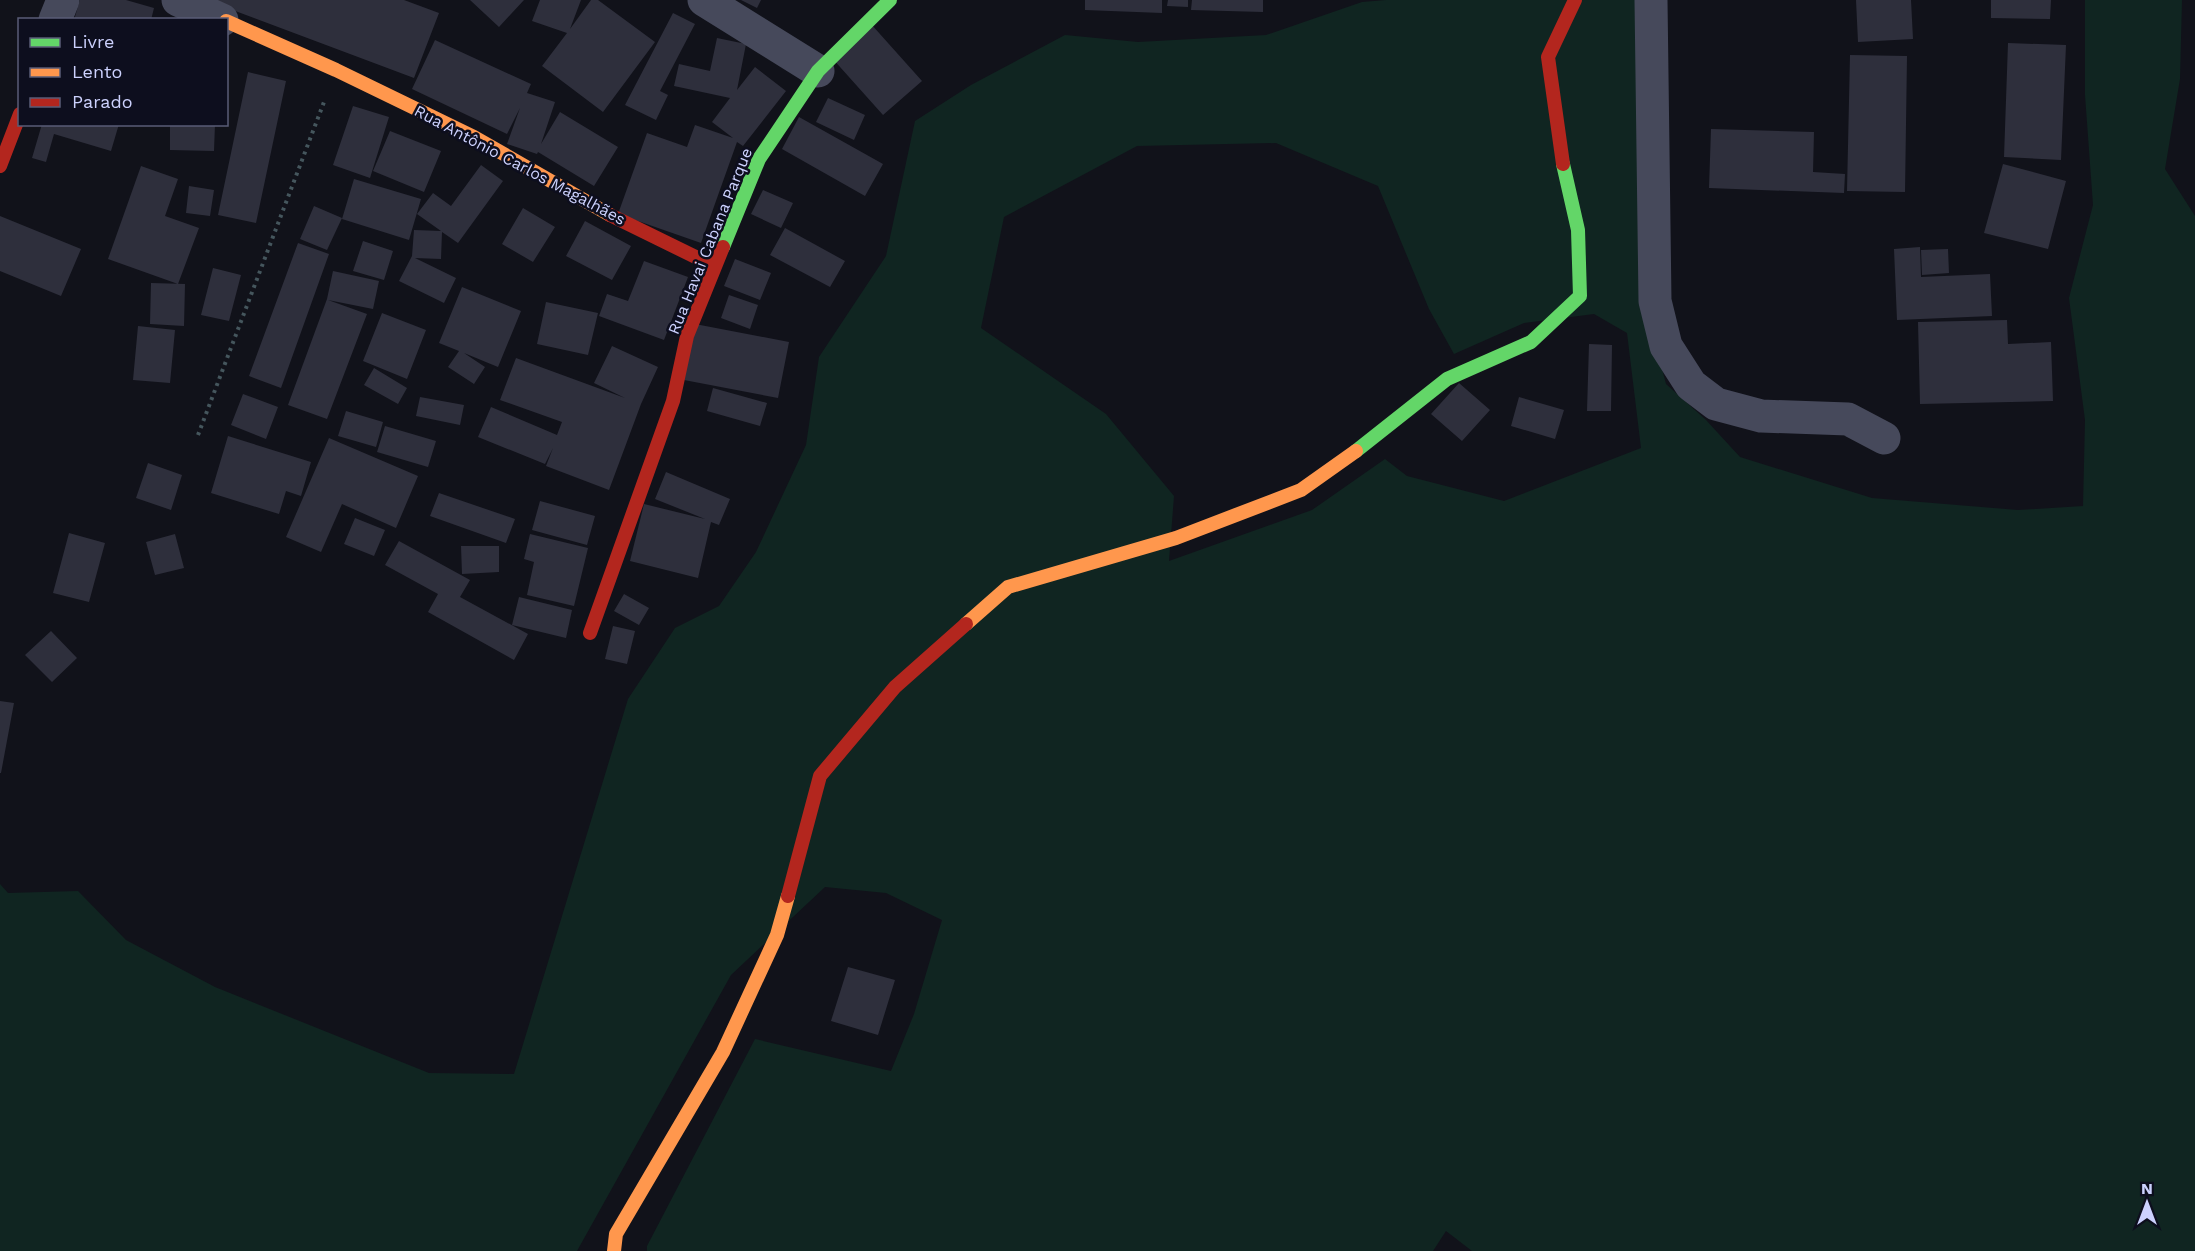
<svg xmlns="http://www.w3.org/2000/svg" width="2195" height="1251" font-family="'Work Sans',sans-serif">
	<rect width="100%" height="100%" fill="#11121a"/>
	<!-- green -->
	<path fill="#102521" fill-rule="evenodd" d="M 1386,0 L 1646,0 L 1640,286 L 1666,384 L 1706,420 L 1740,457 L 1872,498 L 2018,510 L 2083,506 L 2085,420 L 2069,298 L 2093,205 L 2085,95 L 2085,0 L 2182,0 L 2180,79 L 2165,169 L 2195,216 L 2195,1251 L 1472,1251 L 1446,1231 L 1433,1251 L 647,1251 L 647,1246 L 755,1039 L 891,1071 L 914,1014 L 942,920 L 886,893 L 825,887 L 731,975 L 577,1251 L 0,1251 L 0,884 L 8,893 L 78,891 L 126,940 L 215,987 L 429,1073 L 514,1074 L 628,699 L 675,628 L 719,606 L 756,552 L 806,445 L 819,357 L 886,256 L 915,121 L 971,85 L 1065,35 L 1138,42 L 1266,35 L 1362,2 ZM 1276,143 L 1378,186 L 1429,309 L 1454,354 L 1524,323 L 1594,314 L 1627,333 L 1641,448 L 1504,501 L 1407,476 L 1385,459 L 1312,510 L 1169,561 L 1174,496 L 1106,414 L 981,328 L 1004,217 L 1137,146 Z"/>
	<!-- building -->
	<path fill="#2e2f3c" d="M 80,0 L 126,0 L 154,8 L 151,20 L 74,20 Z
		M 206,0 L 404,0 L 439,13 L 414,78 Z
		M 470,0 L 524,0 L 499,27 Z
		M 540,0 L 581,0 L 570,29 L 591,0 L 598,0 L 655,42 L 603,112 L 542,66 L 567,33 L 532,21 Z
		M 741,0 L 761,0 L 757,8 Z
		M 1085,0 L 1162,0 L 1162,13 L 1085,10 Z
		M 1168,0 L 1188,0 L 1188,7 L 1167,6 Z
		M 1192,0 L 1263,0 L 1263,12 L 1191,10 Z
		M 1856,0 L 1911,0 L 1913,39 L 1858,42 Z
		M 1991,0 L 2051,0 L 2050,19 L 1991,18 Z
		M 673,13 L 695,24 L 660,91 L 668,95 L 656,120 L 625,105 Z
		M 871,24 L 922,81 L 883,115 L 832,58 Z
		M 717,38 L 746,44 L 737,90 L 755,67 L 786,91 L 743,146 L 737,142 L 701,243 L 618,214 L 647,133 L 687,147 L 695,125 L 733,138 L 712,122 L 730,98 L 674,86 L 679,64 L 710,71 Z
		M 435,40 L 531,84 L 527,93 L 555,102 L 541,144 L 560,112 L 618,147 L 594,186 L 538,152 L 537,154 L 507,144 L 520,108 L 507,134 L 412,89 Z
		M 2008,43 L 2066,45 L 2061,160 L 2004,157 Z
		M 1850,55 L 1907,56 L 1905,192 L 1847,191 Z
		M 248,72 L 286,81 L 256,223 L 218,215 Z
		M 828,98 L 865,115 L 854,140 L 816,122 Z
		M 353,106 L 389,117 L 370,178 L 333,165 Z
		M 799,117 L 883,164 L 865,196 L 782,149 Z
		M 42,124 L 119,124 L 111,151 L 54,134 L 46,162 L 32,158 Z
		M 170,124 L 215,124 L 214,151 L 170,150 Z
		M 1711,129 L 1814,132 L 1813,172 L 1845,174 L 1844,193 L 1709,188 Z
		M 390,131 L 441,151 L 424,192 L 373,171 Z
		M 2003,164 L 2066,181 L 2048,249 L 1984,233 Z
		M 481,165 L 503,181 L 458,243 L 442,232 L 441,259 L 415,258 L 456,278 L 444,303 L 399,281 L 412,256 L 414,230 L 441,231 L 417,214 L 433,193 L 451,206 Z
		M 141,166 L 178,179 L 165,216 L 199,228 L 178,284 L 108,259 Z
		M 354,179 L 421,199 L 409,240 L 342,219 Z
		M 189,186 L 214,190 L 210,216 L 186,213 Z
		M 763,190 L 793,203 L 781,228 L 751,214 Z
		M 314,206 L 342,218 L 327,250 L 300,239 Z
		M 523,208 L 555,227 L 533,262 L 502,244 Z
		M 0,216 L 81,249 L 61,296 L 0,271 Z
		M 585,221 L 631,246 L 612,280 L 566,256 Z
		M 785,228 L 845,261 L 830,287 L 770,255 Z
		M 363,241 L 393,251 L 384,280 L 353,271 Z
		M 298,243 L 329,254 L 281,388 L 249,376 Z
		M 1920,247 L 1921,277 L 1990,274 L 1992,316 L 1897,320 L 1894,249 Z
		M 1948,249 L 1949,273 L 1922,275 L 1921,250 Z
		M 735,259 L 771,273 L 760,300 L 724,286 Z
		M 644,261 L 688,277 L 664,340 L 599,316 L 607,294 L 628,301 Z
		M 213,268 L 241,275 L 229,321 L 201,315 Z
		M 333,271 L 379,281 L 373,309 L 328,300 L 367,314 L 327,419 L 288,405 L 327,299 Z
		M 151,283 L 185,284 L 184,326 L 150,324 Z
		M 462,287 L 521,311 L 498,367 L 464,353 L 485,367 L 474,384 L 448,367 L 459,351 L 439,343 Z
		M 729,295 L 758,305 L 750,329 L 721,318 Z
		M 546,302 L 598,313 L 588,355 L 537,344 Z
		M 382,313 L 426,330 L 407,379 L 363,361 Z
		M 2007,320 L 2008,344 L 2051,342 L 2053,401 L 1920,404 L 1918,322 Z
		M 695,324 L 789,342 L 778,398 L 684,380 Z
		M 138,326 L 175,330 L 170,383 L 133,380 Z
		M 1589,344 L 1612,345 L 1611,411 L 1587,411 Z
		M 612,346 L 658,367 L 641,404 L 609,490 L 546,466 L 553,448 L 545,464 L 478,437 L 491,407 L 557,435 L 562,422 L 500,400 L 516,358 L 625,398 L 594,383 Z
		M 374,368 L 407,388 L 398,404 L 364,385 Z
		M 1459,383 L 1490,410 L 1462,441 L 1431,414 Z
		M 713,388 L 767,403 L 760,426 L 707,411 Z
		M 243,394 L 278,407 L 266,439 L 231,425 Z
		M 420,397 L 464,405 L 460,425 L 416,416 Z
		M 1519,397 L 1564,410 L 1555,439 L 1511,426 Z
		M 346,411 L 383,422 L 376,447 L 338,436 Z
		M 385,426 L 436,441 L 428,467 L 377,452 Z
		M 228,436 L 311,462 L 301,496 L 286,491 L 279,514 L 211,493 Z
		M 329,438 L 418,476 L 396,528 L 342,504 L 321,552 L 286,537 Z
		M 148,463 L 182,475 L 171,510 L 136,498 Z
		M 666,472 L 730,499 L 719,525 L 711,522 L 698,578 L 630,561 L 644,504 L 705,519 L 655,499 Z
		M 439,493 L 515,519 L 506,543 L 430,516 Z
		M 540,501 L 595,516 L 587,545 L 532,530 Z
		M 355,518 L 385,530 L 374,556 L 344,544 Z
		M 69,533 L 105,543 L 89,602 L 53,593 Z
		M 175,534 L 184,568 L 155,575 L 146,542 Z
		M 530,534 L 588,548 L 574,606 L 527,595 L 534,562 L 524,559 Z
		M 399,541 L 470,580 L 460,597 L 528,634 L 514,660 L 428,612 L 438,594 L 385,565 Z
		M 461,546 L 499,546 L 499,572 L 462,574 Z
		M 624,594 L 649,608 L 639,625 L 614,611 Z
		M 519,597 L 572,610 L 566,638 L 512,625 Z
		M 613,626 L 635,631 L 627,664 L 605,659 Z
		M 51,631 L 77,658 L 52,682 L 25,655 Z
		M 0,701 L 14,703 L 1,773 L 0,773 Z
		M 848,967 L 895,980 L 878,1035 L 831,1021 Z"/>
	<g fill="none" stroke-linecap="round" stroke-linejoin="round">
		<!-- path -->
		<path stroke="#45565d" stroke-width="4" stroke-dasharray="3 4.5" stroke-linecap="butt" d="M 198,435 L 324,102"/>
		<!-- street -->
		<path stroke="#46495b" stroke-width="33" d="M 178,0 L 222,20
			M 704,0 L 818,71
			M 1651,0 L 1655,301 L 1666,346 L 1691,385 L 1716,404 L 1761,416 L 1848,419 L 1884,438
			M 55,20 L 63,0"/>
		<!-- fast -->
		<path stroke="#63d668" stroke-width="14" d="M 723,247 L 759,159 L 818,71 L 890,0
			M 1356,451 L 1447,379 L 1531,342 L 1580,296 L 1578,230 L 1563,164"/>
		<!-- slow -->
		<path stroke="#ff974d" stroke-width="14" d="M 226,21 L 336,70 L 474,137 L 610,215
			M 966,624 L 1008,587 L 1176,538 L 1301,490 L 1356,451
			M 614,1251 L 616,1234 L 723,1052 L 777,935 L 788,896"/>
		<!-- jam -->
		<path stroke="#b3261e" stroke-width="14" d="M 1563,164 L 1548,57 L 1575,0
			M 0,166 L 20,114
			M 610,215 L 714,266
			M 590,633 L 673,401 L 687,336 L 723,247
			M 788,896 L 820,776 L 895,687 L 966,624"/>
	</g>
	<g text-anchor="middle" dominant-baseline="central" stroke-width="5" stroke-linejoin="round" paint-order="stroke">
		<!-- street labels -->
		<g font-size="16" fill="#ccd1fd" stroke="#0d0e1e">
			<text transform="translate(520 165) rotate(28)">Rua Antônio Carlos Magalhães</text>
			<text transform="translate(710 241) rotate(-68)">Rua Havai Cabana Parque</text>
		</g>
	</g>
	<!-- legend -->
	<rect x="18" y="18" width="210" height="108" fill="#0d0e1e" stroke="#595c77" stroke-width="1.5"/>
	<rect x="30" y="38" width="30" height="9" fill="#63d668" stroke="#595c77" stroke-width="1.5"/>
	<text x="72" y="48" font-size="18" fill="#ccd1fd">Livre</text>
	<rect x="30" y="68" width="30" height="9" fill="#ff974d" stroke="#595c77" stroke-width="1.5"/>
	<text x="72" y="78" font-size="18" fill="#ccd1fd">Lento</text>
	<rect x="30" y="98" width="30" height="9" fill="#b3261e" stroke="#595c77" stroke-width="1.5"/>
	<text x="72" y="108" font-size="18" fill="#ccd1fd">Parado</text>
	<!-- north arrow -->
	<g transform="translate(2147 1203)" stroke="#0d0e1e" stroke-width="4.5" paint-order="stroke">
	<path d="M0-4.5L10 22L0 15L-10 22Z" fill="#ccd1fd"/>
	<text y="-9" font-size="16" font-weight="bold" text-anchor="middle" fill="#ccd1fd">N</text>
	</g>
</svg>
